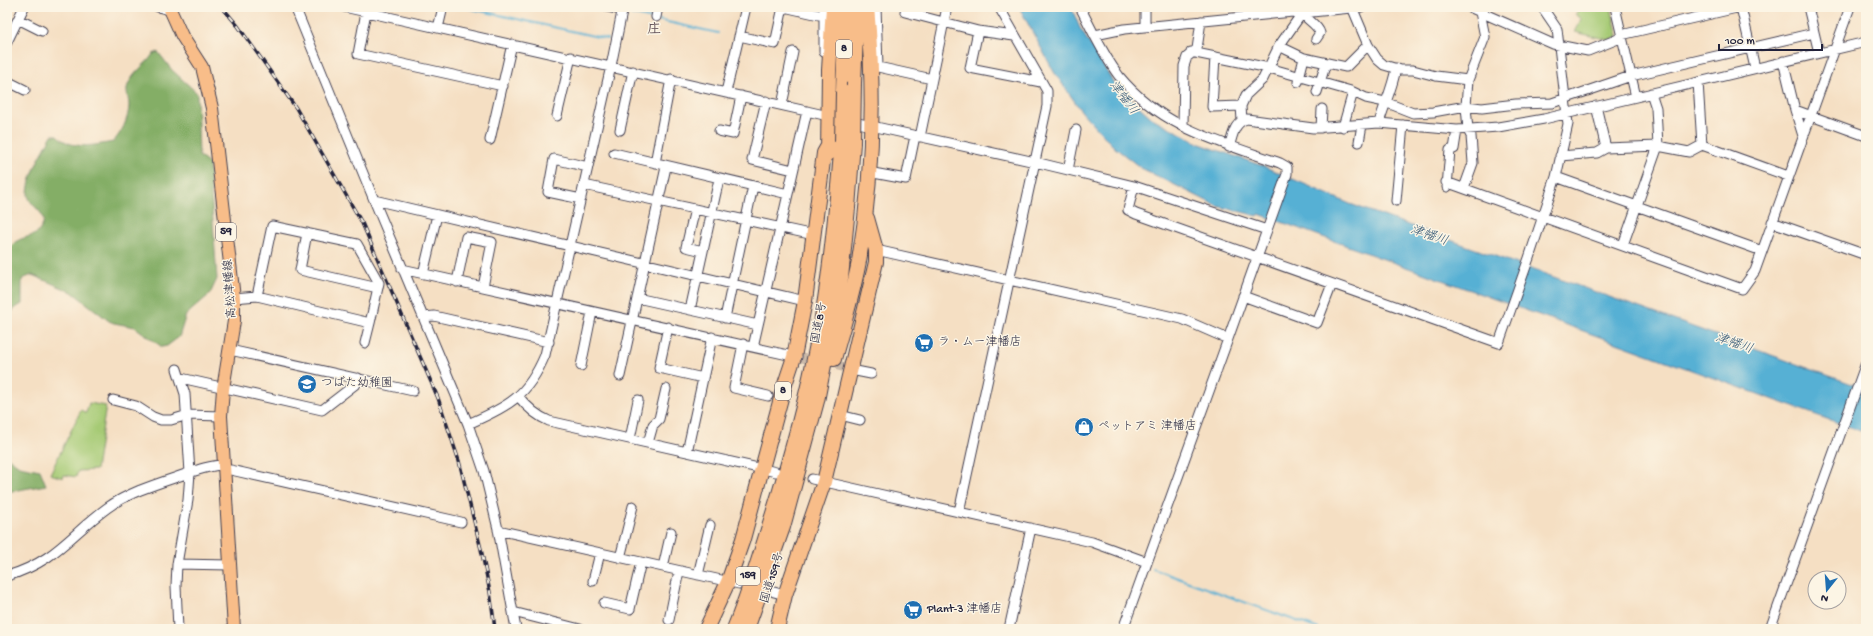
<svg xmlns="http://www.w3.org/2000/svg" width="1873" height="636" font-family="'Gochi Hand','Klee One',sans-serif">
	<rect width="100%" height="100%" fill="#fcf5e5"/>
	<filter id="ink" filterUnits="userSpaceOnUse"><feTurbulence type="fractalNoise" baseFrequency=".025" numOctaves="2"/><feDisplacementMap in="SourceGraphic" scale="8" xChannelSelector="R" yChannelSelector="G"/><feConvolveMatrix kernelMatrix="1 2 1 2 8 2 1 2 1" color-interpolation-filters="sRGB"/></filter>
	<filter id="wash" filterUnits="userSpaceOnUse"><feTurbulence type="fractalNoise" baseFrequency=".012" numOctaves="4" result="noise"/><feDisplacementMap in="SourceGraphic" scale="16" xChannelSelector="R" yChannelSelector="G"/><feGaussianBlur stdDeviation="0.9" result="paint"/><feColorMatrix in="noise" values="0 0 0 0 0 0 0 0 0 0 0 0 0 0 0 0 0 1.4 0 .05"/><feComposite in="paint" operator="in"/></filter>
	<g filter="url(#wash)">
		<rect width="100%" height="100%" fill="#f5dfc3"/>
		<!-- green -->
		<path fill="#a6ca74" stroke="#647658" d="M 1578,7 L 1611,7 L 1618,36 L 1609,40 L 1575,32 L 1582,19 L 1575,14 L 1579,10 Z
			M 89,403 L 106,406 L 96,470 L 78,471 L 76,477 L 64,475 L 63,478 L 50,474 L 81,410 L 86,413 Z"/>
		<!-- forest -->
		<path fill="#84ae66" stroke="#536850" d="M 158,52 L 172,70 L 197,93 L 199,156 L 209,164 L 217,279 L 210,294 L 186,315 L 179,337 L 167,346 L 162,347 L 135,327 L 114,323 L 109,321 L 72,292 L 32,275 L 22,279 L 22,304 C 3,314 9,325 7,344 L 7,253 C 10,249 13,243 17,241 C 27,235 37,238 42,226 C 49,211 27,207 28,192 C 30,172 43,152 52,135 L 57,135 C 71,151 96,145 113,142 C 122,132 128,120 129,106 C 129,98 125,92 128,85 C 133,72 146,65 153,54 Z
			M 7,457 L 19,466 L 40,470 L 46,485 L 7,492 Z"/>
		<!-- water -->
		<path fill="#56b0d4" stroke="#3c6988" d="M 1019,7 L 1071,7 L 1080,28 L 1115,85 L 1152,118 L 1200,144 L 1263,166 L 1350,204 L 1866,389 L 1866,433 L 1259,214 L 1258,216 L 1217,206 L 1141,168 L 1114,147 L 1082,112 L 1054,72 Z"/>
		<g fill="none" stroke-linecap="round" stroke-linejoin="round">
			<!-- stream -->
			<path stroke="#56b0d4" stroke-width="2" d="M 463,7 L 607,39
				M 631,14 L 653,19
				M 658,20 L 718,33
				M 1153,569 L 1319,629"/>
		</g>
	</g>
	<g filter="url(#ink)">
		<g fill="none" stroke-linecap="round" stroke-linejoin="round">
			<!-- minor-tunnel -->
			<path stroke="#cbb9a8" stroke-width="9" stroke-dasharray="9 4.5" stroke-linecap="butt" d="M 797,357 L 843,367"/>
			<defs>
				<path id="minor" d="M 158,7 L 169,10
					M 295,7 L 374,200 L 468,424 L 484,471 L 498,529 L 516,629
					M 344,7 L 833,117
					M 608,7 L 622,10
					M 784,7 L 819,15 L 823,15
					M 824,7 L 824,52
					M 906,7 L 905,12 L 978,31 L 1014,36
					M 1145,7 L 1145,27
					M 1352,7 L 1368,45 L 1377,59 L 1384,65 L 1401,70 L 1413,70 L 1436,76 L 1468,80
					M 1469,7 L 1553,44 L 1588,51 L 1618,39 L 1621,35 L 1741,7
					M 1615,7 L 1636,97
					M 1741,7 L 1755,68
					M 1808,7 L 1819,53
					M 366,12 L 358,54 L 503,86
					M 1302,13 C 1307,20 1318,25 1320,33 L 1316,39
					M 656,17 L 658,7
					M 18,19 L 42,31
					M 438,28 L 443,7
					M 978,31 L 970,68 L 1041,82
					M 1095,35 L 1124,29 L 1293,12 L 1302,13 L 1361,7
					M 739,36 L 775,44 L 783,7
					M 7,42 L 24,7
					M 1279,46 L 1304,58 L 1346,67 L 1368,45
					M 1191,52 L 1269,68 L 1351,91 L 1366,98 L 1385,102 L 1413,113 L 1433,112 L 1466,106 L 1482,108 L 1516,104 L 1552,103 L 1631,76 L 1814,33
					M 1215,57 L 1212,107 L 1241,106
					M 1783,61 L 1795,110 L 1866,136
					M 872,66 L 878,67 L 876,7
					M 878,67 L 932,79
					M 7,81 L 25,90
					M 1298,82 L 1304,58
					M 1698,82 L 1702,145 L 1788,176
					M 726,92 L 746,7
					M 1317,92 L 1326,63
					M 766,101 L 752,160 L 793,170
					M 782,105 L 793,52
					M 1596,106 L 1606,148 L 1658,146 L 1689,152 L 1702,145
					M 1795,110 L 1803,136
					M 557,116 L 571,57
					M 849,121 L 1035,162 L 1134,186 L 1267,230
					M 1242,121 L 1241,106 L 1246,95 L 1263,79 L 1279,46 L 1305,9
					M 1379,123 C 1384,105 1393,87 1396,68
					M 1183,126 L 1184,66 L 1187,57 L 1197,49 L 1201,21
					M 1343,127 L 1353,92
					M 1321,128 L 1322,109
					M 620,130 L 633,71
					M 719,131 L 733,134 L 741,96
					M 920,137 L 947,7
					M 490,140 L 512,44
					M 1359,142 L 1362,125
					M 1229,147 C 1233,135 1234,122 1247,119 L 1313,128 L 1379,123 L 1457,130 L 1498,127 L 1544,119 L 1866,42
					M 614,153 L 788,194
					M 1560,156 L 1597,153 L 1606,148
					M 655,163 L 671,79
					M 1068,170 L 1076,130
					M 868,172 L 906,179 L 915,136
					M 1556,177 L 1762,251
					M 1446,182 L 1742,289 L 1755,271 L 1850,7
					M 584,185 L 814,235
					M 1134,186 L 1128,210 L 1136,214 L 1499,343 L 1529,258 L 1556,177 L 1568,124 L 1557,29 L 1542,7
					M 1447,187 L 1450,150 L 1454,149 L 1457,130
					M 1464,188 L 1473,163 L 1471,136 L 1468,130 L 1466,106 L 1468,80 L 1485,37 L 1480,12
					M 581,199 L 548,192 L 554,159 L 588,167
					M 374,200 L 805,301
					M 1396,201 L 1403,125
					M 695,209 L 686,247 L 703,251
					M 1772,222 L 1866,255
					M 307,233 L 300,270 L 378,288
					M 1623,245 L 1658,146 L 1656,108 L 1651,93
					M 876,250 L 1182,319 L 1228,339 L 1287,174 L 1287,167 L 1280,163 C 1220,142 1162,128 1119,76 C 1103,55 1092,30 1080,7
					M 402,269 L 797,357
					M 423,274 L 437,215
					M 457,282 L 466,237 L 492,242 L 483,287
					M 1243,296 L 1317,323 L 1332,284
					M 234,298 L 257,296 L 370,323 L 379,283 L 357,244 L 272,226 L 257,296
					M 637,298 L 758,325
					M 690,310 L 719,179
					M 423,317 L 434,316 L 549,342
					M 725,318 L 753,186
					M 668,327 L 659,368 L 703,378
					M 365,343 L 370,323
					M 743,344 L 734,388 L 768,396
					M 753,347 L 807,111
					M 230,350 L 413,391
					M 581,366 L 592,312
					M 177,369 L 185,394 L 190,473 L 188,500 L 177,564 L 176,586 L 178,629
					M 851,370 L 871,374
					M 620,376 L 666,167
					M 181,378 L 322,410 L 357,383 L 358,378
					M 518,396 C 526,406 537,416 549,421 L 776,472
					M 113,400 L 136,406 L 153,417 L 161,420 L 171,420 L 188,415 L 221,416
					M 840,415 L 860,420
					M 468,424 C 508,407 528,396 545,355 L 611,66 L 623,7
					M 630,439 L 638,400
					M 648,443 L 653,425 L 659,419 L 666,389
					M 687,452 L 712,337
					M 224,470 L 231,470 L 461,522
					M 812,479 L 1092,542 L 1147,562
					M 959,512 L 1047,106 L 1047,91 L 999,7
					M 498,530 L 739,584
					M 620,558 L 633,506
					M 177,564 L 230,565
					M 663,567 L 671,532
					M 698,575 L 710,525
					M 7,576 C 55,562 70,535 107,508 C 128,493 153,485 177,477 C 192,472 208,465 224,465
					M 593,581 L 600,553
					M 774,592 L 785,595
					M 604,603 L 630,609 L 641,562
					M 513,612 L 580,629
					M 669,620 L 679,571
					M 1009,629 L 1031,528
					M 1123,629 L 1228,339
					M 1770,629 L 1866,363"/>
				<path id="major" d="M 169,7 L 182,36 L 202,67 L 212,108 L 234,298 L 234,321 L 223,389 L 221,416 L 234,629"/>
				<path id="highway" d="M 854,83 L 857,7
					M 843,92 L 846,7
					M 828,154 L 829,70 L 833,7
					M 834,359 C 843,327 853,294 859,261 C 873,177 875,92 867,7
					M 706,629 L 728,582 L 743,539 L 784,387 L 794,357 L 805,301 L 824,153 L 828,146
					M 734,629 C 748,595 759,559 770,523 C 789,463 806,402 818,339 C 831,274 836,208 842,142
					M 747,629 L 783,527 L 817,401 L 841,278 L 848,208 L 853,143
					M 777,629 L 785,595 L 824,482 L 876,262 L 876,250 L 867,218"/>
			</defs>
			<!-- minor casing -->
			<use href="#minor" stroke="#423e4f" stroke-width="11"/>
			<!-- major casing -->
			<use href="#major" stroke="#423e4f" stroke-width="14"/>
			<!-- highway casing -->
			<use href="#highway" stroke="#423e4f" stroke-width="16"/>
			<!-- minor -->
			<use href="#minor" stroke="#fff" stroke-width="9"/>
			<!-- major -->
			<use href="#major" stroke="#f8bd89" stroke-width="12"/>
			<!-- highway -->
			<use href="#highway" stroke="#f8bd89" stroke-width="14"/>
			<defs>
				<path id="rail" d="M 222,7 L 238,26 L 296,108 L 362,223 L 438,398 L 459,461 L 481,549 L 490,592 L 495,629"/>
			</defs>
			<!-- rail casing -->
			<use href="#rail" stroke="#22223b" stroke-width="3.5"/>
			<!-- rail -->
			<use href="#rail" stroke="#fcf5e5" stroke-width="2" stroke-dasharray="6" stroke-linecap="butt"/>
			<defs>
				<path id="highway-bridge" d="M 842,142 L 843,92
					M 853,143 L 854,83"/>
			</defs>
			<!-- highway-bridge casing -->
			<use href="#highway-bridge" stroke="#423e4f" stroke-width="16" stroke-linecap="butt"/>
			<!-- highway-bridge -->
			<use href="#highway-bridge" stroke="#f8bd89" stroke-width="14"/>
		</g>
	</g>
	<!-- icons -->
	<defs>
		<symbol id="supermarket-disc" viewBox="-11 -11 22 22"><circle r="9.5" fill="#1f6fb2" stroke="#fcf5e5"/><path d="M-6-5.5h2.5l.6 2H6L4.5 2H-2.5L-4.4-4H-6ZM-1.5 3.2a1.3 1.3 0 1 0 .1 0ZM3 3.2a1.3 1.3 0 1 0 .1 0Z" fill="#fff"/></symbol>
		<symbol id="school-disc" viewBox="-11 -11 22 22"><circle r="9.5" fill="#1f6fb2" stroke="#fcf5e5"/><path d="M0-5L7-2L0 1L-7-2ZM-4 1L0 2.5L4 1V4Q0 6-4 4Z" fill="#fff"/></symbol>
		<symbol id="shop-disc" viewBox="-11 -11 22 22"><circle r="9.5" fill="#1f6fb2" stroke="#fcf5e5"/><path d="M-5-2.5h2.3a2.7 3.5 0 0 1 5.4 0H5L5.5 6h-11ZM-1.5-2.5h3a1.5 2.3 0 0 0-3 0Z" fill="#fff"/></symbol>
	</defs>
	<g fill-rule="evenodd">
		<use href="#supermarket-disc" x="913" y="332" width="22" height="22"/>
		<use href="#school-disc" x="296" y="373" width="22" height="22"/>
		<use href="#shop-disc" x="1073" y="416" width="22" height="22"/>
		<use href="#supermarket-disc" x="902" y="599" width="22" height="22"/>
	</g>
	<g text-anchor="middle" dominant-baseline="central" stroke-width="3" stroke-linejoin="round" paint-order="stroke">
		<!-- shield labels -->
		<g fill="#fcf5e5" stroke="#63616e" stroke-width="1">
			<rect x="836" y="40" width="16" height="18" rx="3"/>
			<rect x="216" y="223" width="20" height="18" rx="3"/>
			<rect x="775" y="382" width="16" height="18" rx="3"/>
			<rect x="736" y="567" width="24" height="18" rx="3"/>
		</g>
		<g font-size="11" font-weight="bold" fill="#22223b">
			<text x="844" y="49">8</text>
			<text x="226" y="232">59</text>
			<text x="783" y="391">8</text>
			<text x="748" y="576">159</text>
		</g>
		<!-- street labels -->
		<g font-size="12" fill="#22223b" stroke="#fcf5e5">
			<text transform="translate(231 289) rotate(-94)">高松津幡線</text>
			<text transform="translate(820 323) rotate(-80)">国道8号</text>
			<text transform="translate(773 578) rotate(-73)">国道159号</text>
		</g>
		<!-- poi labels -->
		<g font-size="12" fill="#22223b" stroke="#fcf5e5" text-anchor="start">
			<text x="938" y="343">ラ・ムー津幡店</text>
			<text x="321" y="384">つばた幼稚園</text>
			<text x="1098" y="427">ペットアミ 津幡店</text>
			<text x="927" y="610">Plant-3 津幡店</text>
		</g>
		<!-- water labels -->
		<g font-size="13" font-style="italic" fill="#375b78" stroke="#fcf5e5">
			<text transform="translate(1123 98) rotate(53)">津幡川</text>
			<text transform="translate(1429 236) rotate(19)">津幡川</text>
			<text transform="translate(1734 344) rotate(19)">津幡川</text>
		</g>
		<!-- quarter labels -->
		<g font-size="14" font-weight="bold" fill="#625158" stroke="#fcf5e5">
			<text x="654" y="30">庄</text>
		</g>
	</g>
	<!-- margin -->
	<rect width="1873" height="636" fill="none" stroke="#fcf5e5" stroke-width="24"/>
	<!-- north arrow -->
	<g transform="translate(1827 590) rotate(197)"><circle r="19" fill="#fcf5e5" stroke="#a5a1a1"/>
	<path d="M0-3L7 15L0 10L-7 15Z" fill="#1f6fb2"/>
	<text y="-6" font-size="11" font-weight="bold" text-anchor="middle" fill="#22223b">N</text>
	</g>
	<!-- scale -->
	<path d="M1719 44v6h103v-6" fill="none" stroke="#22223b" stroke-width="2"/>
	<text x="1725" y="44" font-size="12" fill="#22223b" stroke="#fcf5e5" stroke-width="3" paint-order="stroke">100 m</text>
</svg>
